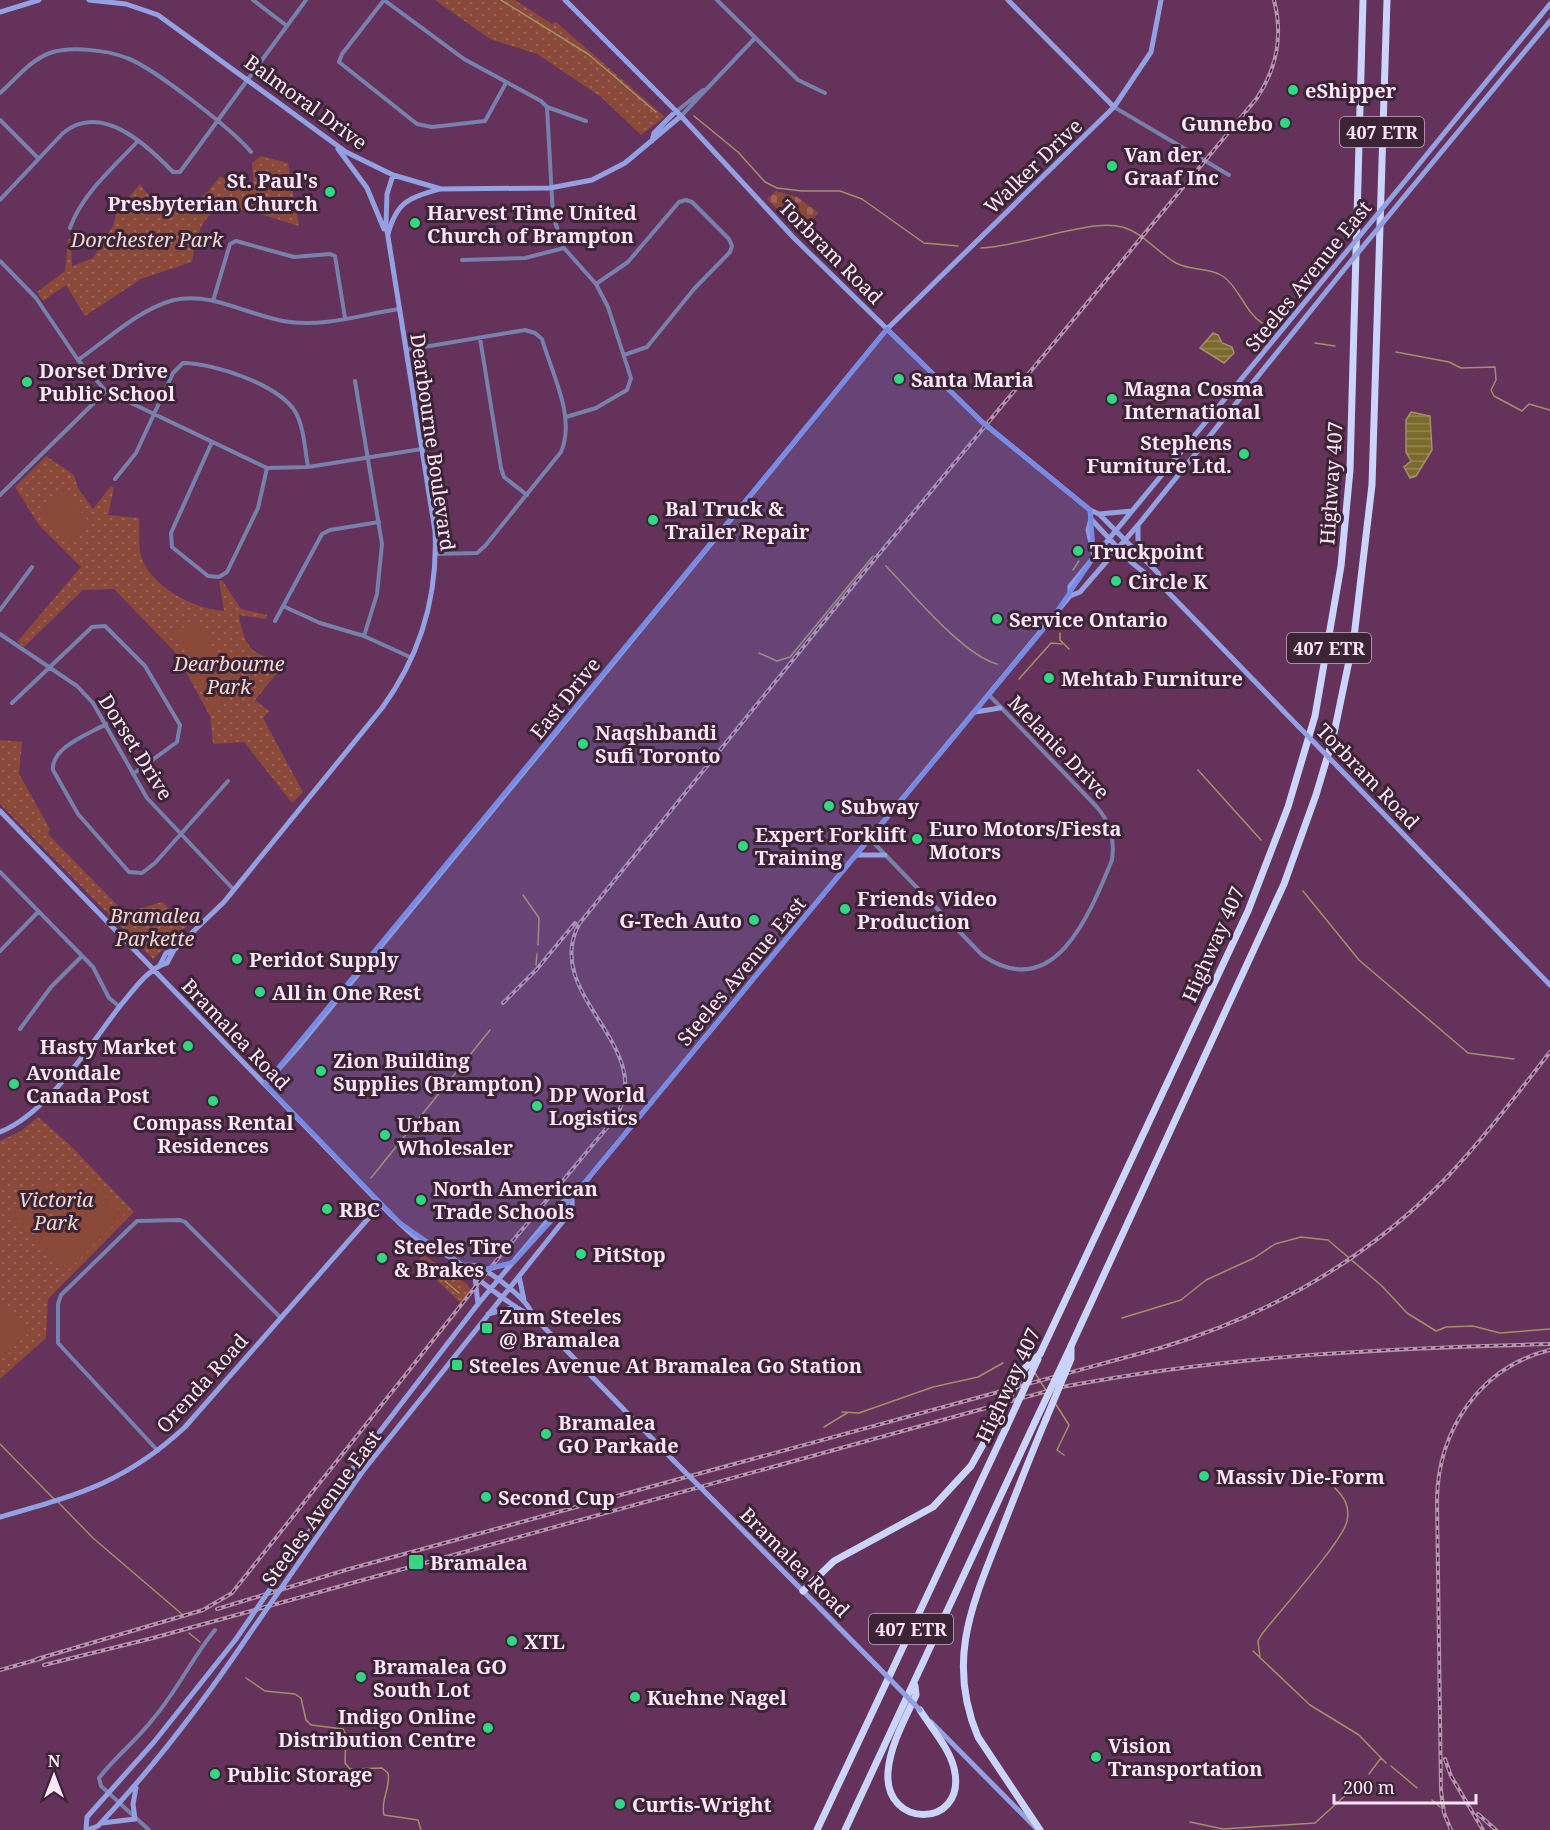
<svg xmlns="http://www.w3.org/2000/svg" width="1550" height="1830" font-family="'Noto Serif',serif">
	<defs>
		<pattern id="green-dots" width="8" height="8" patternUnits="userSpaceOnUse" patternTransform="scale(1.5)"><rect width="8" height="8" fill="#8a4939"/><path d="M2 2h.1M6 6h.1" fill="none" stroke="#9c6356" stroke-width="1.8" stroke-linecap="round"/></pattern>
		<pattern id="cemetery-stones" width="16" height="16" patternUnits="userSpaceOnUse" patternTransform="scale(1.5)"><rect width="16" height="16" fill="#8a4939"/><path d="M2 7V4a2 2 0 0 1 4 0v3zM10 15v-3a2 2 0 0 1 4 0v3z" fill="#9c6356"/></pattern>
		<pattern id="water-rules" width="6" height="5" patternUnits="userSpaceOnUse" patternTransform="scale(1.5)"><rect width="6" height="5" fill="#7b6b2b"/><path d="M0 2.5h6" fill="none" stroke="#958755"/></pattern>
	</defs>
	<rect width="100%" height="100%" fill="#64325a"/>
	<!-- green -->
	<path fill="url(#green-dots)" d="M 435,0 L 515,0 L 552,24 L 556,22 L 665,117 L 641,135 L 601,97 L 537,54 L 490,39 Z
		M 261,156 L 288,163 L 299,226 C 276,220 228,199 208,217 C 197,228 195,248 192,262 L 141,279 L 85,316 L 66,285 L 43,301 L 37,292 L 65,271 L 68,239 L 71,239 L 72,266 L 93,258 L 113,226 L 117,211 L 140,184 C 166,225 198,209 220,176 L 248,191 L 254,190 L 252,163 Z
		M 46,456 L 74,475 L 78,488 L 93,509 L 111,486 L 114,488 L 108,515 L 139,518 C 140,530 138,545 141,556 C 150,586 195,610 224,611 L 219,581 L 222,580 L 241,609 L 267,615 L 266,619 L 239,615 C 245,651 254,657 288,660 L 255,700 L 269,711 L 263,718 L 303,792 L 292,803 L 244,742 L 213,744 L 210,716 L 175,652 L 114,589 L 83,590 L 24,647 L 17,642 L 81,567 L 39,525 L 15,487 Z
		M 0,740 L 22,742 L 19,774 L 50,829 L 48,834 L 125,913 L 162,902 L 187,926 L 153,959 L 0,804 Z
		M 38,1117 L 70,1145 L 134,1212 L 48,1299 L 46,1338 L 0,1379 L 0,1141 L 21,1131 Z
		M 423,1255 L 467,1284 L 471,1291 L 461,1303 L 417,1262 Z"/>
	<!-- cemetery -->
	<path fill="url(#cemetery-stones)" d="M 776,191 L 797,197 L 819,213 L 800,231 L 767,199 Z"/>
	<!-- pitch -->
	<path fill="#8a4939" d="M 64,493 L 92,525 L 70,544 L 42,512 Z
		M 194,620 L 211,643 L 190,657 L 174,634 Z
		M 211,645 L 225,666 L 198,684 L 184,664 Z
		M 227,668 L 241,688 L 213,707 L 199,687 Z
		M 44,1175 L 62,1192 L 27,1228 L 10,1211 Z
		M 91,1182 L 124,1215 L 68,1270 L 35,1237 Z
		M 0,1301 L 30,1332 L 0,1361 Z"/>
	<!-- water -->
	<path fill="url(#water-rules)" stroke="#a29068" stroke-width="1.5" d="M 1213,333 L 1218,335 L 1222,343 L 1232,347 L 1234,353 L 1224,363 L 1200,348 Z
		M 1411,412 L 1430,416 L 1432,450 L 1416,476 L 1410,478 L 1404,467 L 1411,461 L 1406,452 L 1406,420 Z"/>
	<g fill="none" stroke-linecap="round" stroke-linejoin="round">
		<!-- stream -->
		<path stroke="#a29068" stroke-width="1.5" d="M 501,0 L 588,54 L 656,112
			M 694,116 L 738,152 L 765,182 L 777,188 L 802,191 L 840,191 L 862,199 L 924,243 L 958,246
			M 981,248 C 1020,247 1091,218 1122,227 C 1142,232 1158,253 1176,263 C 1190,271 1210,267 1224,277 C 1240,289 1245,312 1262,323
			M 1315,343 L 1335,346
			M 1396,352 L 1449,362 L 1461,368 L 1495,367 L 1496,380 L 1491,390 L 1494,396 L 1522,411 L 1529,404 L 1550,410
			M 886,566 C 912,593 963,655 997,664
			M 1073,570 L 1079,561
			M 1060,633 L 1060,640 L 1069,649
			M 759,653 L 777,661 L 790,657 L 873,556
			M 1019,679 L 1051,643 L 1062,644
			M 1198,770 L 1261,840
			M 1303,891 L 1359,960 L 1468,1053 L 1514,1059
			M 523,895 L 539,918 L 538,945
			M 536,965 L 537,954
			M 371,1178 L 490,1030
			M 445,1281 L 459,1293
			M 1122,1318 L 1181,1300 L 1206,1280 L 1254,1258 L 1275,1244 L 1301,1237 L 1328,1240 L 1382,1286 L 1407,1313 L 1436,1331 L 1446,1327 L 1473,1326 L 1500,1333 L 1550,1329
			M 1035,1373 L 1047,1392
			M 1055,1403 L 1069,1425 L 1057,1450 L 1064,1455
			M 842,1412 L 859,1413 L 933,1387 L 978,1377 L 1003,1363
			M 824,1427 L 847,1413
			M 0,1444 L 54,1499
			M 58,1502 L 93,1538 L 183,1615
			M 189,1633 L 200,1642
			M 1253,1651 L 1310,1705 L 1359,1735 L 1386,1763
			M 1260,1658 L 1258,1641 L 1262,1634 C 1278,1613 1343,1541 1347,1521 C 1350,1507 1345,1498 1335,1488
			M 246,1678 L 265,1691 L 295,1694 L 301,1698 L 306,1720 L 311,1725 L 343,1729 L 346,1735 L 345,1763 L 350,1769 L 382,1768 L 388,1773 C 391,1788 380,1800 384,1815 L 418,1820 L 421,1830
			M 1391,1766 L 1417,1788
			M 1369,1774 L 1381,1758
			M 1432,1800 L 1440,1807
			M 1190,1822 L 1223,1829 L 1315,1823 L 1360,1782"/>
		<!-- street -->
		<path stroke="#7881ab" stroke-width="4" d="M 253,0 L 287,26
			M 384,0 L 342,54 L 339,62 L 417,124 L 432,127 L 485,121 L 506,83
			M 384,0 L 464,59 L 541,101 L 547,107 L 586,121
			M 717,0 L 798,80 L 825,93
			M 0,93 C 15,80 30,60 50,53 C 71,46 107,50 127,58 C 154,68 233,130 251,152
			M 547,107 L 553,216 L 564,248 L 596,284 L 608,307 L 631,378 L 627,390 L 596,408 L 566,417
			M 1114,107 L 1229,175
			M 677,111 L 703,90
			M 681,116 L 755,38
			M 0,120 L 38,158
			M 0,200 L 63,133 C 101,102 146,144 173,172 L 180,172 L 306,0
			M 70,228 C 82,194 113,168 137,142
			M 462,260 L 525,258 L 564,248
			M 0,261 L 36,298 L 78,360 L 106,391 L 267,468 L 308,467 L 422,449
			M 596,284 L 628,262 L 679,202 L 686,200 L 692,202 L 729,239 L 732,246 L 730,252 L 694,289 L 647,347 L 624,355
			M 213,301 L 230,244 L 236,241 L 294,257 L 330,254 L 335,256 L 345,318
			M 480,338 L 501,468 L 504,477 L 527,495
			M 406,350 L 525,330 L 535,333 L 542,339 C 552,374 576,417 561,452 L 485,546 L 477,553 L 435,554
			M 78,360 C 107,340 139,309 174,300 C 214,291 252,318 290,322 C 325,327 364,314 399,309
			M 355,381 L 382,544 L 377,594 L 364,636
			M 212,442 L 171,533 L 172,547 L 208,576 L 219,577 L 227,572 L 258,508 L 267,468
			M 115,479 L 136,453 L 173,373 L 183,363 C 214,363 280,385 296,413 C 304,428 305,450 308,467
			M 0,495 L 106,391
			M 285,607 L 320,623 L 364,636 L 412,658
			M 0,610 L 32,567
			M 275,621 L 322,534 L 330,530 L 379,522
			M 0,634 L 77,686 L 93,703 L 147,798 L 234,890
			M 12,703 L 92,627 L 105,626 L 145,666 L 180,725 L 177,742 L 133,774
			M 106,724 C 89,734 51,747 53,770 L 78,814 L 129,872 L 142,873 L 155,863 L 228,781
			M 870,839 L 982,955 C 1054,1005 1090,914 1112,860 C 1115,838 1110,822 1096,806 L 989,695
			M 0,872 L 93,967 L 109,998 L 120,1007
			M 0,951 L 38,912
			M 20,1029 L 51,987 L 82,956
			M 158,1451 L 58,1343 L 58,1304 L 61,1295 L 137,1221 L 180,1220 L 185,1222 L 280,1317
			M 149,1830 L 101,1786 L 99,1778 C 115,1757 137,1740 153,1719 C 177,1691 192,1658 215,1630"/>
		<!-- secondary -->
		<path stroke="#93a0e2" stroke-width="5" d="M 89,0 L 126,4 L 158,15 L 346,152 L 393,175 L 441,189 L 550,188 L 592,180 L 625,163 L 681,116
			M 565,0 L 681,116 L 793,237 L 981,421 L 1090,510 L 1099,514 L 1158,573 L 1164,588
			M 1008,0 L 1114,107
			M 0,12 L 39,0
			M 652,141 L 654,133 L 676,111
			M 338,149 L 367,188 L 384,229
			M 1410,175 L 1550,4
			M 1409,191 L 1550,21
			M 388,234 C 397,201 409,198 440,189
			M 1090,510 L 1091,519 L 1131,562 L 1165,589 L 1299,727
			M 1099,514 L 1132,511
			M 1091,519 L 1088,530 L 1094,557
			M 1138,525 L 1138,540 L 1144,555
			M 1070,596 L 1070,586 L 1343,256
			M 975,712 L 1000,708
			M 1338,767 L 1550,985
			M 0,811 L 391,1215 C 402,1225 413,1237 426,1245 C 437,1252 452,1256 462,1265 C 473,1276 520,1313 532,1315 L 673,1460
			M 856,855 L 885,855
			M 160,965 L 166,953 L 174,950 L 224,902 L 382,708 C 420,656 438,596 435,531 L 386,224 L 387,194 L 393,175
			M 265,1084 L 300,1045 L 887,329 L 1114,107 L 1151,52 L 1161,0
			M 0,1132 C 48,1113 89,1046 120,1006 C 133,991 148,968 167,963 L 174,950
			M 462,1265 C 466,1265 472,1265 476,1266 C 491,1272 530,1301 532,1315
			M 484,1270 L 512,1263
			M 519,1276 L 524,1300
			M 475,1277 L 478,1304
			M 488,1314 L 516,1307
			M 713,1500 L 875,1664
			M 0,1517 C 77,1495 125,1483 185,1427 L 381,1204
			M 300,1561 L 363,1471 L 572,1210 L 572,1198
			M 288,1563 L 364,1452 L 478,1304 L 563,1202 L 572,1198 L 1070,596 L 1080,592 L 1138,525 L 1342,272
			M 931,1722 L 1036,1828
			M 102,1823 L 135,1819 L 133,1804 L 136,1788
			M 86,1830 L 87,1817 L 154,1742 L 236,1639
			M 87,1830 L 98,1826 C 154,1767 202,1704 248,1636"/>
		<!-- highway -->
		<path stroke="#cad4fc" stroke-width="7" d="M 1071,1346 L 1284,884 L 1316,795 L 1333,738 L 1354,637 L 1372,485 L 1387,0
			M 1040,1354 L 1248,911 L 1288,807 L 1315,716 L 1341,566 L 1350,470 L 1363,0
			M 803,1591 L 834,1561 L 933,1507 L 971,1466 L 990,1432
			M 915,1686 L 916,1695 C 905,1719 890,1745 888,1772 C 884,1829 964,1828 955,1773 C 952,1751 932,1729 920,1710
			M 817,1830 L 1006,1428
			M 845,1830 L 1035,1422
			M 1040,1830 L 978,1737 C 946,1661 972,1605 1000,1534 C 1015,1496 1030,1457 1046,1419"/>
		<defs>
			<path id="rail" d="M 503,1003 L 537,969 L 575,923
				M 217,1609 L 349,1569 L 1160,1348 C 1270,1315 1368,1259 1448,1176 C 1485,1137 1517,1094 1550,1052
				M 37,1659 L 203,1610 L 232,1593 L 496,1261 L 615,1118 C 660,1047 541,996 579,924 L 865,571 L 1257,98 C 1277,68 1283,35 1274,0
				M 44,1665 L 153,1638 L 1062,1387 C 1222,1356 1387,1348 1550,1344
				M 0,1670 L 43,1658
				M 1445,1759 L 1451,1776 L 1483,1830
				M 1478,1814 L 1496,1830
				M 1451,1830 L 1444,1813 L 1441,1791 L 1437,1500 C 1438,1430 1480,1367 1550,1350"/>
		</defs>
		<!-- rail casing -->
		<use href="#rail" stroke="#b793af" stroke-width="4"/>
		<!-- rail -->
		<use href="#rail" stroke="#3b2436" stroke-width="1.5" stroke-dasharray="4.5" stroke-linecap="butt"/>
		<!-- secondary-bridge -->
		<path stroke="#93a0e2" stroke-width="5" d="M 1343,256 L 1410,175
			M 1342,272 L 1409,191
			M 1299,727 L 1338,767
			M 673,1460 L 713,1500
			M 248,1636 L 300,1561
			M 236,1639 L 288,1563
			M 875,1664 L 920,1710"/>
		<!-- highway-bridge -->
		<path stroke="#cad4fc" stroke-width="7" d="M 1046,1419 L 1071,1359 L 1071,1348
			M 1035,1422 L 1071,1346
			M 1006,1428 L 1038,1359
			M 990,1432 L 1025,1368 L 1040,1354"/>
	</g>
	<!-- marked area -->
	<path fill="#778be5" fill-opacity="0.2" stroke="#778be5" stroke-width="4.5" stroke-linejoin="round" d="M 887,329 L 981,421 L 1090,510 L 1094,557 L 1051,620 L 572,1198 L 514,1262 L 483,1270 L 461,1265 L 400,1223 L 265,1084 Z"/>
	<!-- markers -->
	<g fill="#31d882" stroke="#3b2436" stroke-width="2">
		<circle cx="1293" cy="90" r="6"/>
		<circle cx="1285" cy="123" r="6"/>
		<circle cx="1112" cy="166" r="6"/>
		<circle cx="330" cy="192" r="6"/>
		<circle cx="415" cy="223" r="6"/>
		<circle cx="899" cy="379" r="6"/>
		<circle cx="27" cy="382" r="6"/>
		<circle cx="1112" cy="399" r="6"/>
		<circle cx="1244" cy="454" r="6"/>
		<circle cx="653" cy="520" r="6"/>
		<circle cx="1078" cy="551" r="6"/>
		<circle cx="1116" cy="581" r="6"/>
		<circle cx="997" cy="619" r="6"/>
		<circle cx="1049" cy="678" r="6"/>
		<circle cx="583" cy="744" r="6"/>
		<circle cx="829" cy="806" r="6"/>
		<circle cx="917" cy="839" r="6"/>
		<circle cx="743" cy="846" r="6"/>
		<circle cx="845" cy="909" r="6"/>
		<circle cx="754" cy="920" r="6"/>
		<circle cx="237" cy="959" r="6"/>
		<circle cx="260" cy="992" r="6"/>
		<circle cx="188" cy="1046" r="6"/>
		<circle cx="321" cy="1071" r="6"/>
		<circle cx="14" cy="1084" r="6"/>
		<circle cx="213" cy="1101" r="6"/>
		<circle cx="537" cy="1106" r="6"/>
		<circle cx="385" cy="1135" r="6"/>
		<circle cx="421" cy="1200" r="6"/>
		<circle cx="327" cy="1209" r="6"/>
		<circle cx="581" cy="1254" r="6"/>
		<circle cx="382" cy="1258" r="6"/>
		<rect x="481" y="1322" width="12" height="12" rx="3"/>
		<rect x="451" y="1359" width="12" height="12" rx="3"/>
		<circle cx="546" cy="1434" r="6"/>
		<circle cx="1204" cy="1476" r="6"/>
		<circle cx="486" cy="1497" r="6"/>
		<rect x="408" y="1554" width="16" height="16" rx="3"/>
		<circle cx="512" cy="1641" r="6"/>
		<circle cx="361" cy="1677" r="6"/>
		<circle cx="635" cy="1697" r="6"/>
		<circle cx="488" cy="1728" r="6"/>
		<circle cx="1096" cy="1757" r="6"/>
		<circle cx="215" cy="1774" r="6"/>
		<circle cx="620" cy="1804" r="6"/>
	</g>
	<g text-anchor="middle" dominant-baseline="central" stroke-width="6" stroke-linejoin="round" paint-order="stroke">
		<!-- shield labels -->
		<g fill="#3b2436" stroke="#c4acbe" stroke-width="1.5">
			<rect x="1340" y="117" width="84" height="30" rx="4.5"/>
			<rect x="1287" y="633" width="84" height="30" rx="4.5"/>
			<rect x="869" y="1614" width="84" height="30" rx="4.5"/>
		</g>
		<g font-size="18" font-weight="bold" fill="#fee6f8">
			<text x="1382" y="132">407 ETR</text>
			<text x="1329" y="648">407 ETR</text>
			<text x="911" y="1629">407 ETR</text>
		</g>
		<!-- poi labels -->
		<g font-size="20" font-weight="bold" fill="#fee6f8" stroke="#3b2436" text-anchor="start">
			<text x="1305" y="90">eShipper</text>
			<text x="1273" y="123" text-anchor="end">Gunnebo</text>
			<text x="1124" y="154">Van der<tspan x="1124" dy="23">Graaf Inc</tspan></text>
			<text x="318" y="180" text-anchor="end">St. Paul's<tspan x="318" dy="23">Presbyterian Church</tspan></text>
			<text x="427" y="212">Harvest Time United<tspan x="427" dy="23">Church of Brampton</tspan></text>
			<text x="39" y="370">Dorset Drive<tspan x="39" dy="23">Public School</tspan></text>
			<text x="911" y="379">Santa Maria</text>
			<text x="1124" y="388">Magna Cosma<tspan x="1124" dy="23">International</tspan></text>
			<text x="1232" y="442" text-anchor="end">Stephens<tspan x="1232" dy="23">Furniture Ltd.</tspan></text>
			<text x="665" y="508">Bal Truck &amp;<tspan x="665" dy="23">Trailer Repair</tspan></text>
			<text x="1090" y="551">Truckpoint</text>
			<text x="1128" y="581">Circle K</text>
			<text x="1009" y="619">Service Ontario</text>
			<text x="1061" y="678">Mehtab Furniture</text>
			<text x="595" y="732">Naqshbandi<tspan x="595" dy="23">Sufi Toronto</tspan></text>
			<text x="841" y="806">Subway</text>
			<text x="929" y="828">Euro Motors/Fiesta<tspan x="929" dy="23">Motors</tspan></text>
			<text x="755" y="834">Expert Forklift<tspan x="755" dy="23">Training</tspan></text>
			<text x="857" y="898">Friends Video<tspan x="857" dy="23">Production</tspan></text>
			<text x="742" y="920" text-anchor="end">G-Tech Auto</text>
			<text x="249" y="959">Peridot Supply</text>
			<text x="272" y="992">All in One Rest</text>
			<text x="176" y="1046" text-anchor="end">Hasty Market</text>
			<text x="333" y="1060">Zion Building<tspan x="333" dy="23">Supplies (Brampton)</tspan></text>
			<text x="26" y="1072">Avondale<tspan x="26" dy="23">Canada Post</tspan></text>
			<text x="549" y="1094">DP World<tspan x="549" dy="23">Logistics</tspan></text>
			<text x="213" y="1122" text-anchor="middle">Compass Rental<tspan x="213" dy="23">Residences</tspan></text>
			<text x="397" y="1124">Urban<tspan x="397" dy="23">Wholesaler</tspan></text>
			<text x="433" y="1188">North American<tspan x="433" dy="23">Trade Schools</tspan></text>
			<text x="339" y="1209">RBC</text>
			<text x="394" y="1246">Steeles Tire<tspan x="394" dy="23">&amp; Brakes</tspan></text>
			<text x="593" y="1254">PitStop</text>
			<text x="499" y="1316">Zum Steeles<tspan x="499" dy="23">@ Bramalea</tspan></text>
			<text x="469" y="1365">Steeles Avenue At Bramalea Go Station</text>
			<text x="558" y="1422">Bramalea<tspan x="558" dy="23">GO Parkade</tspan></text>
			<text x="1216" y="1476">Massiv Die-Form</text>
			<text x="498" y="1497">Second Cup</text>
			<text x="430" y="1562">Bramalea</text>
			<text x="524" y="1641">XTL</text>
			<text x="373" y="1666">Bramalea GO<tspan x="373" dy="23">South Lot</tspan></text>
			<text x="647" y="1697">Kuehne Nagel</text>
			<text x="476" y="1716" text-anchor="end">Indigo Online<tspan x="476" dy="23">Distribution Centre</tspan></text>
			<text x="1108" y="1745">Vision<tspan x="1108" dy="23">Transportation</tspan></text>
			<text x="227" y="1774">Public Storage</text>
			<text x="632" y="1804">Curtis-Wright</text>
		</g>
		<!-- street labels -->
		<g font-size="20" fill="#fee6f8" stroke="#3b2436">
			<text transform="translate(306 102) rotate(36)">Balmoral Drive</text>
			<text transform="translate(1033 166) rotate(-44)">Walker Drive</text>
			<text transform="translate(831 252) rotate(45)">Torbram Road</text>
			<text transform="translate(1308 276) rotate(-51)">Steeles Avenue East</text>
			<text transform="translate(433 442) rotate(82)">Dearbourne Boulevard</text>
			<text transform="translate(1331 483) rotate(-86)">Highway 407</text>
			<text transform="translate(565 698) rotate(-51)">East Drive</text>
			<text transform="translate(136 747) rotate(58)">Dorset Drive</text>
			<text transform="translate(1059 747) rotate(46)">Melanie Drive</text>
			<text transform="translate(1368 776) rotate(46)">Torbram Road</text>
			<text transform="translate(1213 944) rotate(-66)">Highway 407</text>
			<text transform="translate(741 971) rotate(-50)">Steeles Avenue East</text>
			<text transform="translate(236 1034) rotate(46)">Bramalea Road</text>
			<text transform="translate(202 1383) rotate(-48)">Orenda Road</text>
			<text transform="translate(1008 1385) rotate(-65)">Highway 407</text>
			<text transform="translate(321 1508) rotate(-54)">Steeles Avenue East</text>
			<text transform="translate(795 1562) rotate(45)">Bramalea Road</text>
		</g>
		<!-- park labels -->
		<g font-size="20" font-style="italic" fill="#f4d7cf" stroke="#3b2436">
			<text x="147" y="239">Dorchester Park</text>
			<text x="229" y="663">Dearbourne<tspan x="229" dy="23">Park</tspan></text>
			<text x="155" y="915">Bramalea<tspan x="155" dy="23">Parkette</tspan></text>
			<text x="56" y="1199">Victoria<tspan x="56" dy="23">Park</tspan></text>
		</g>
	</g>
	<!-- north arrow -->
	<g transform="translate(54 1776)" stroke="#3b2436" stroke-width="4.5" paint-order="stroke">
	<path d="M0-4.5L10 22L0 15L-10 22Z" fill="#fee6f8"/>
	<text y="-9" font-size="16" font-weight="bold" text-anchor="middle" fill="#fee6f8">N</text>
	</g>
	<!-- scale -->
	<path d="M1334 1794v9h142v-9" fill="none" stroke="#fee6f8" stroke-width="3"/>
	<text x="1343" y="1794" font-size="18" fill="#fee6f8" stroke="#3b2436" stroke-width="4.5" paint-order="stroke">200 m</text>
</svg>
